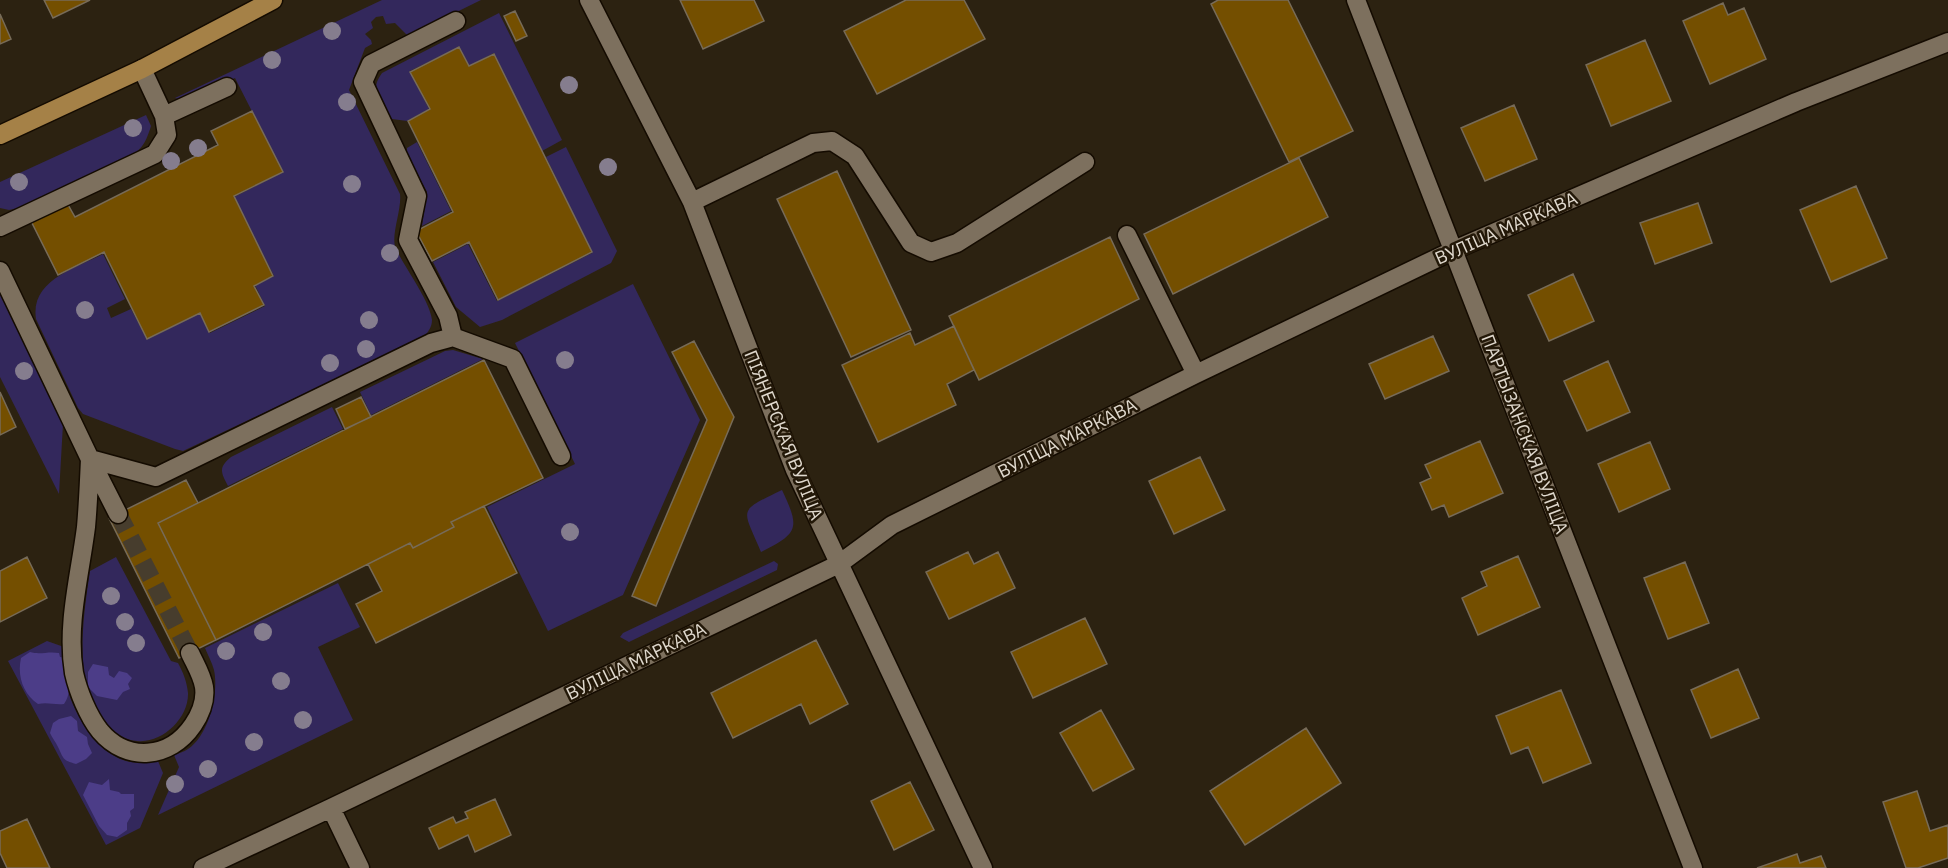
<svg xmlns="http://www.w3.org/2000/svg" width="1948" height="868" font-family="'IBM Plex Sans',sans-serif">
	<rect width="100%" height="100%" fill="#2c2211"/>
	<!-- green -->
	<path fill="#33285c" d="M 382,0 L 481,0 L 408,36 L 395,23 L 386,24 L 383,16 L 376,17 L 371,22 L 373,28 L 365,34 L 371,40 L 372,44 L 365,48 L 349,90 L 400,194 C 402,210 390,236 396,249 C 405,268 430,301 432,320 C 432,327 428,332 424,337 L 183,451 L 175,449 L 83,414 L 78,408 L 36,319 C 30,280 76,268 103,254 L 125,299 L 107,308 L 111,318 L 131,309 L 147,339 L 200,313 L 210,333 L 265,306 L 255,285 L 274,276 L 234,197 L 283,172 L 235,78 C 221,85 190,104 175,98 Z
		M 499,13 L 562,140 L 542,151 L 494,53 L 469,66 L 459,47 L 410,71 L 429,109 L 407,121 L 392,119 C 385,111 373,93 377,82 C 378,79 380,76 382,73 Z
		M 146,115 L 151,126 C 146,142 143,148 129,158 L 28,206 L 9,210 L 0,208 L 0,182 Z
		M 417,142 L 451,211 L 422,226 L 427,192 L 407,154 L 407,148 Z
		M 566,147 L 617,251 L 611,263 L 502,320 L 480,327 L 456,307 L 433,262 L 468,244 L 497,301 L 592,253 L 546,157 Z
		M 633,284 L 700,420 L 623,595 L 548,631 L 487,507 L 575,464 L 515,343 Z
		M 0,287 L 61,415 L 63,424 L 59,494 L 0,377 Z
		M 453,350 L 483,359 L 371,415 L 360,392 L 445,351 Z
		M 332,407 L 343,429 L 228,486 C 221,472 218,468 231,457 Z
		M 782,490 C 800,528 799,533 761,552 C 742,507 737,512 782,490 Z
		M 116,557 L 171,661 L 178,663 C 183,672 187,682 188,693 C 189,718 162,744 137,741 C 107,739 87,699 84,672 C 80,640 85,604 90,571 Z
		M 774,561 L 778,564 L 777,570 L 629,642 L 620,637 L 623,633 Z
		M 338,583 L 360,627 L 318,647 L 353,720 L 158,815 L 179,767 L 174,755 C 178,753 184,752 188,749 C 209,735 219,693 214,670 C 212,663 208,655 205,648 Z
		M 47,641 L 64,647 C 64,655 62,663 63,671 C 68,704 92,751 126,761 C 137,764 147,762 158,761 L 163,773 L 140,828 L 106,845 L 8,661 Z"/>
	<!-- forest -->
	<path fill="#4c3d88" d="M 30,652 C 40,655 48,651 59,653 L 60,657 L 65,658 C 61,675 76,686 64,704 C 54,705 48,702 38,704 C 23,694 17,676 21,658 Z
		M 93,664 L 108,667 L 109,675 L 114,678 L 119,671 L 127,673 L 132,678 L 128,684 L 130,689 L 123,692 L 117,700 L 97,696 L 88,687 L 88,672 Z
		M 71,716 L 77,721 L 78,731 L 87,737 L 88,744 L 92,753 L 86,759 L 76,764 C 62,760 64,759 58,747 C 56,742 52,738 50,733 L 53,723 L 59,719 Z
		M 109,779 L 110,790 L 119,792 L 121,794 L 134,794 L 134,808 L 130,811 L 131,816 L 127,823 L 127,830 L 117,837 L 107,835 L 99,826 L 83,795 L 89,782 L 102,785 Z"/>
	<!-- building -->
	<path fill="#744f00" stroke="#776b58" stroke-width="1.5" d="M 44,0 L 90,0 L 53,18 Z
		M 680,0 L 754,0 L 764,21 L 703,49 Z
		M 906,0 L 964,0 L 985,39 L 877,94 L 844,31 Z
		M 1218,0 L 1288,0 L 1353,131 L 1289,162 L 1211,4 Z
		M 1723,3 L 1728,15 L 1744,8 L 1766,59 L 1710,84 L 1683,21 Z
		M 515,11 L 527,36 L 516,41 L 504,16 Z
		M 0,14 L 11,39 L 0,44 Z
		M 1645,40 L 1671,101 L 1611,126 L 1586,65 Z
		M 459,47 L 469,66 L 494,54 L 592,252 L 498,300 L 469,242 L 432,261 L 416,231 L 453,212 L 408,121 L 430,109 L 410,72 Z
		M 1514,105 L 1537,159 L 1485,181 L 1461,128 Z
		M 252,111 L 283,172 L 234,196 L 273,276 L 254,286 L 264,305 L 209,332 L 200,313 L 147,339 L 104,252 L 58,275 L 31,221 L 67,203 L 75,217 L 218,145 L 211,131 Z
		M 1299,158 L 1328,217 L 1173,294 L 1144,234 Z
		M 837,171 L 911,330 L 851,357 L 777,199 Z
		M 1856,186 L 1887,258 L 1831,282 L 1800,210 Z
		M 1698,203 L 1712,243 L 1655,264 L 1640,223 Z
		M 1110,237 L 1139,299 L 979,380 L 949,316 Z
		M 1573,274 L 1594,321 L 1549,341 L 1528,295 Z
		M 954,326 L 974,370 L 947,384 L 956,405 L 878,442 L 842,365 L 910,333 L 915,345 Z
		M 1433,336 L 1449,371 L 1385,399 L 1369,364 Z
		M 694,341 L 734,417 L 656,606 L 632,596 L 707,420 L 672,352 Z
		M 484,360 L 543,478 L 451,522 L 454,527 L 413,548 L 410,543 L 216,640 L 158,523 Z
		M 1608,361 L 1630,412 L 1587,431 L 1564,381 Z
		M 0,392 L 16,427 L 0,435 Z
		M 361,397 L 371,417 L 345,429 L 336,409 Z
		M 1480,441 L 1503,493 L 1449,517 L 1444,505 L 1432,510 L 1420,483 L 1431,478 L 1425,465 Z
		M 1650,442 L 1670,489 L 1619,512 L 1598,464 Z
		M 1200,457 L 1225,510 L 1174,534 L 1149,481 Z
		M 186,480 L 198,503 L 158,523 L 216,640 L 179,658 L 109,518 Z
		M 484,506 L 517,573 L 376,643 L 356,604 L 382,591 L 368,564 L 410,543 L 413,548 L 454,527 L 451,522 Z
		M 968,552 L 974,564 L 998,552 L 1015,588 L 949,619 L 926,572 Z
		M 1518,556 L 1540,607 L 1478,635 L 1462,598 L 1487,586 L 1481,572 Z
		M 27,557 L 47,598 L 0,622 L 0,571 Z
		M 1685,562 L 1709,623 L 1668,639 L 1644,578 Z
		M 1085,618 L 1107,664 L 1033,698 L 1011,652 Z
		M 816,640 L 848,704 L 810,724 L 801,704 L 733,738 L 711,693 Z
		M 1738,669 L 1759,718 L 1711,738 L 1691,690 Z
		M 1561,690 L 1591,763 L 1543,783 L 1528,747 L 1511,754 L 1496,716 Z
		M 1101,710 L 1134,769 L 1093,791 L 1060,733 Z
		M 1306,728 L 1341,783 L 1245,845 L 1210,791 Z
		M 910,782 L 934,830 L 894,850 L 871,801 Z
		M 1917,791 L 1930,831 L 1948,825 L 1948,858 L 1918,868 L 1906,868 L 1883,802 Z
		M 495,799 L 511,835 L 475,852 L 468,835 L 439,849 L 429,828 L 453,817 L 456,823 L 468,818 L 465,812 Z
		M 27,819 L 50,868 L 7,868 L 0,853 L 0,831 Z
		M 1797,854 L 1800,863 L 1821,856 L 1826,868 L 1757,868 Z"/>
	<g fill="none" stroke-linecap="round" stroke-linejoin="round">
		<!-- minor-tunnel -->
		<path stroke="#473d2d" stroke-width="18" stroke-dasharray="18 9" stroke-linecap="butt" d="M 118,514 L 190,653"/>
		<defs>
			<path id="minor" d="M 589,0 L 692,202 L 795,470 L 983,868
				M 1356,0 L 1693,868
				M 142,69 L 164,116
				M 692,202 L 813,143 L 832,141 L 855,156 L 911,243 L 931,252 L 957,243 L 1085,162
				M 0,227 L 155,154 L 167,135 L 164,116 L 227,87
				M 1127,235 L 1196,374
				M 0,271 L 90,459 L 156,477 L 431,343 L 453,337 L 513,359 L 561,456
				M 453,337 L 448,316 L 408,240 L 417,196 L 363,82 L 371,64 L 456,21
				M 118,514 L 90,459 C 89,482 88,505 86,527 C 80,575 66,625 74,673 C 78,691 88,716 100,731 C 127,763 170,759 193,725 C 201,713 206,701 204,687 C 202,675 195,664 190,653
				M 331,808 L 360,868
				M 203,868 L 331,808 L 839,564 L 892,525 L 1196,374 L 1454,250 L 1796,102 L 1948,42"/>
			<path id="major" d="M 0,135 L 142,69 L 273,0"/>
		</defs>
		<!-- minor casing -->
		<use href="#minor" stroke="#140b00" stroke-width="21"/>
		<!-- major casing -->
		<use href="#major" stroke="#140b00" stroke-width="21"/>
		<!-- minor -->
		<use href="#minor" stroke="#7d705e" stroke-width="18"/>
		<!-- major -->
		<use href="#major" stroke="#a58147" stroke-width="18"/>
	</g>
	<!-- trees -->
	<g fill="#857d8e">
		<circle cx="332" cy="31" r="9"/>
		<circle cx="272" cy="60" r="9"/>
		<circle cx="569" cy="85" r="9"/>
		<circle cx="347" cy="102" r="9"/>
		<circle cx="133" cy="128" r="9"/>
		<circle cx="198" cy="148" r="9"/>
		<circle cx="171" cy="161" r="9"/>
		<circle cx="608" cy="167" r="9"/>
		<circle cx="19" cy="182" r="9"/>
		<circle cx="352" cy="184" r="9"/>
		<circle cx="390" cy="253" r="9"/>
		<circle cx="85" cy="310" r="9"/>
		<circle cx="369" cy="320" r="9"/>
		<circle cx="366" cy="349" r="9"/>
		<circle cx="565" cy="360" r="9"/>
		<circle cx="330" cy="363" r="9"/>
		<circle cx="24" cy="371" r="9"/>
		<circle cx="570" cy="532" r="9"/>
		<circle cx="111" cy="596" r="9"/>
		<circle cx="125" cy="622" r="9"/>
		<circle cx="263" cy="632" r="9"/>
		<circle cx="136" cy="643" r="9"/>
		<circle cx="226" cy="651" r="9"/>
		<circle cx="281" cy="681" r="9"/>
		<circle cx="303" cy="720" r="9"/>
		<circle cx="254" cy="742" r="9"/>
		<circle cx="208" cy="769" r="9"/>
		<circle cx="175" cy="784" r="9"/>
	</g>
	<g text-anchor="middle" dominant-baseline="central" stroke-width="5" stroke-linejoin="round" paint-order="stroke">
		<!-- street labels -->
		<g font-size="18" fill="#e0d9ce" stroke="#231808">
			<text transform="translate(1506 228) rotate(-24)">ВУЛІЦА МАРКАВА</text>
			<text transform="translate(1525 434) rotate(69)">ПАРТЫЗАНСКАЯ ВУЛІЦА</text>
			<text transform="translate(784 435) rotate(68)">ПІЯНЕРСКАЯ ВУЛІЦА</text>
			<text transform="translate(1067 438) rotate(-27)">ВУЛІЦА МАРКАВА</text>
			<text transform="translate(636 661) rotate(-26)">ВУЛІЦА МАРКАВА</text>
		</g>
	</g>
</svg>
